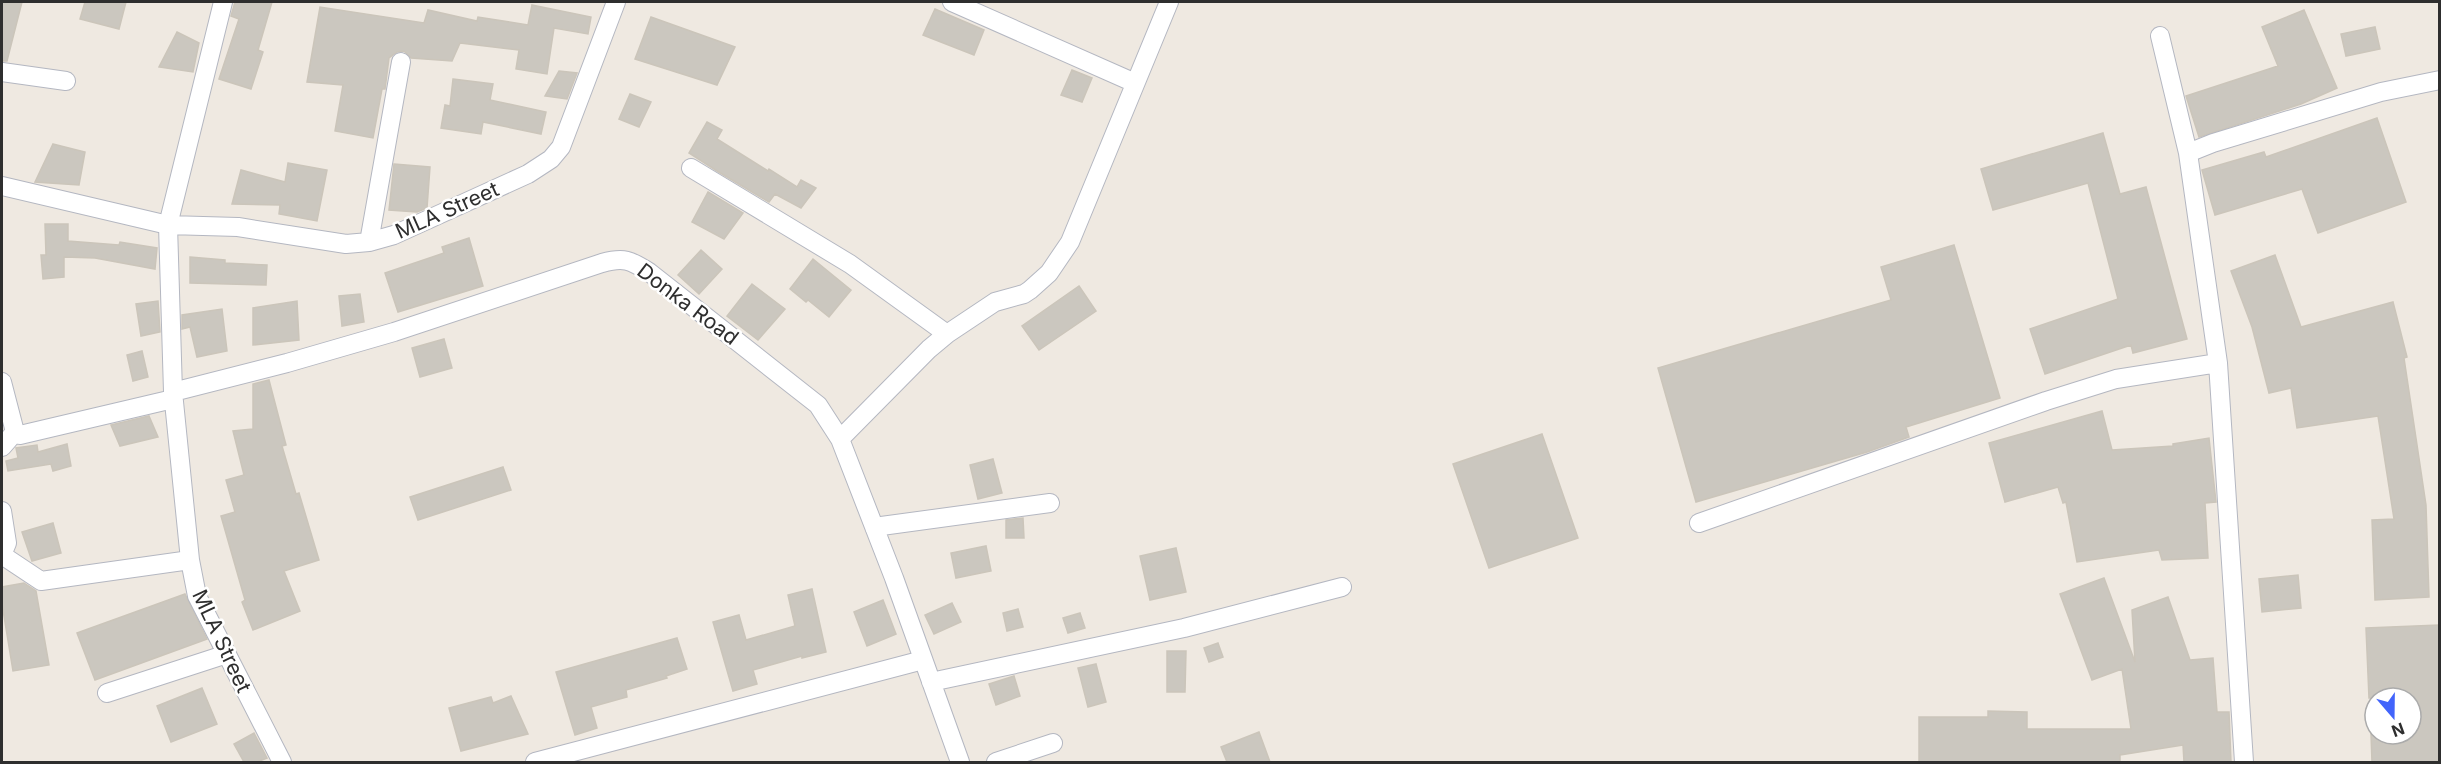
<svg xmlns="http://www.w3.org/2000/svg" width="2441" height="764" font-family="Inter,sans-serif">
	<rect width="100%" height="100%" fill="#efe9e1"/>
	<!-- building -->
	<path fill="#cbc7bf" stroke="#cbc5ba" stroke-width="1.5" d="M 2,2 L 22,2 L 7,61 L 2,61 Z
		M 85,2 L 126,2 L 119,29 L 80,19 Z
		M 235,2 L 272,2 L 258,50 L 263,52 L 251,89 L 219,79 L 239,19 L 231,16 Z
		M 532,5 L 591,17 L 588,34 L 554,28 L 547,74 L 516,69 L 519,50 L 460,43 L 452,61 L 411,58 L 404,51 L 397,52 L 389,58 L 385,89 L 382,89 L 373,138 L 335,131 L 343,85 L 307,82 L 320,7 L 424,23 L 428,10 L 477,21 L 478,17 L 528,25 Z
		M 935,9 L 984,30 L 974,55 L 923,35 Z
		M 2304,10 L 2337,88 L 2301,104 L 2199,137 L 2186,96 L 2278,66 L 2262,27 Z
		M 651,17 L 735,47 L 717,85 L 635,59 Z
		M 2375,27 L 2380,49 L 2346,56 L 2341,34 Z
		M 177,32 L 199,43 L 193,72 L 159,67 Z
		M 1072,70 L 1092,78 L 1082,102 L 1061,95 Z
		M 559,71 L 577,73 L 567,99 L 545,96 Z
		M 453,79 L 493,84 L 490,100 L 546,112 L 541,134 L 483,122 L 481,134 L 441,128 L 445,105 L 450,106 Z
		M 630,94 L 651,102 L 639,127 L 619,119 Z
		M 2377,118 L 2406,202 L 2318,233 L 2302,189 L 2215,215 L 2202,170 L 2264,152 L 2266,157 Z
		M 707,122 L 722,130 L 717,139 L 768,171 L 769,169 L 797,187 L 801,180 L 816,188 L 801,208 L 775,194 L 769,202 L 717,171 L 689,153 Z
		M 2103,133 L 2120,194 L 2146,187 L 2187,339 L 2133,353 L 2131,345 L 2045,374 L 2030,329 L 2118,299 L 2088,183 L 1993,210 L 1981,169 Z
		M 53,144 L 85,152 L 79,185 L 35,182 Z
		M 288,163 L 327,170 L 317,221 L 279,214 L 280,205 L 232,204 L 241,170 L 285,182 Z
		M 394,164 L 430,167 L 427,208 L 417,212 L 389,210 Z
		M 708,192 L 743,213 L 724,239 L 692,222 Z
		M 45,224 L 68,224 L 68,241 L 119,245 L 120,242 L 157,248 L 155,269 L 95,258 L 64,257 L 64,277 L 43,279 L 41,255 L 46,255 Z
		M 469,238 L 483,286 L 398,312 L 385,273 L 444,253 L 442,247 Z
		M 1954,245 L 2000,398 L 1906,427 L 1909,437 L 1867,452 L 1696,502 L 1658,368 L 1891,300 L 1881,267 Z
		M 701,250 L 722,269 L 699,294 L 678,275 Z
		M 2275,255 L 2301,327 L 2393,302 L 2407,357 L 2404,358 L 2426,505 L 2429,597 L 2375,600 L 2372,520 L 2394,519 L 2378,416 L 2297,428 L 2291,388 L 2269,393 L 2252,327 L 2231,271 Z
		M 190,257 L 225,260 L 225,263 L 267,265 L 266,285 L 190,283 Z
		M 813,259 L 851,290 L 829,317 L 808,300 L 806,302 L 790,289 Z
		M 752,284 L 785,309 L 758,340 L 727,316 Z
		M 1079,286 L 1096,311 L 1039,350 L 1022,326 Z
		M 360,294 L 364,322 L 342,326 L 339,296 Z
		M 158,301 L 160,332 L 141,336 L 136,304 Z
		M 297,301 L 299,340 L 253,345 L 253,308 Z
		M 222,309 L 227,351 L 197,357 L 190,327 L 182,329 L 182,315 Z
		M 444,339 L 452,368 L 420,377 L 412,348 Z
		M 142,351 L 148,377 L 133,381 L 127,355 Z
		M 269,380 L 286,445 L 282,446 L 296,494 L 299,493 L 319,560 L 284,571 L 300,611 L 253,630 L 242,602 L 245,600 L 221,516 L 235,512 L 226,480 L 244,475 L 233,431 L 253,429 L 253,384 Z
		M 2102,411 L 2112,450 L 2173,446 L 2173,444 L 2209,438 L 2216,502 L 2205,503 L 2208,558 L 2162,560 L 2159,550 L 2077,562 L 2066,502 L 2063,503 L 2058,487 L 2005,502 L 1989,443 Z
		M 149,416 L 158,437 L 120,446 L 111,425 Z
		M 1542,434 L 1578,538 L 1489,568 L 1453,464 Z
		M 67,444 L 71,466 L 53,471 L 51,464 L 8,471 L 6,461 L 18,458 L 16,448 L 37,445 L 38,452 Z
		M 993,459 L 1002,493 L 978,499 L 970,465 Z
		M 503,467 L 511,490 L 418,520 L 410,497 Z
		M 1023,518 L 1024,538 L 1006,538 L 1006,520 Z
		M 53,523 L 61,553 L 32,561 L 22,532 Z
		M 986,546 L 991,571 L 956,578 L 951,553 Z
		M 1176,548 L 1186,592 L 1150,600 L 1140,556 Z
		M 2298,575 L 2301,608 L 2262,612 L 2259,579 Z
		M 2104,578 L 2135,662 L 2132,610 L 2168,597 L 2190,660 L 2213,658 L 2217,712 L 2229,712 L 2231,762 L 2184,762 L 2183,745 L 2120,755 L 2120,762 L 1919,762 L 1919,717 L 1988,717 L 1988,711 L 2027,712 L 2027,729 L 2131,729 L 2122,669 L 2092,680 L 2060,594 Z
		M 24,583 L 36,591 L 49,665 L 13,671 L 2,604 L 2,587 Z
		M 812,589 L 826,652 L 802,658 L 802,656 L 753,670 L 757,684 L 733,691 L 713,622 L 739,615 L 746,640 L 795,626 L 788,595 Z
		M 185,594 L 207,639 L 95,680 L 77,633 Z
		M 883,600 L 896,634 L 867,646 L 854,612 Z
		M 952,603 L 961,622 L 934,634 L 925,615 Z
		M 1018,609 L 1023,627 L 1007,631 L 1003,613 Z
		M 1080,613 L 1085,628 L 1068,633 L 1063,618 Z
		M 2439,625 L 2439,762 L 2372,762 L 2371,734 L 2411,734 L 2411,698 L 2369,698 L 2366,628 Z
		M 677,638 L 687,669 L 666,676 L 667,678 L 626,690 L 627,697 L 591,707 L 597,728 L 575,735 L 556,672 Z
		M 1218,643 L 1223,657 L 1209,662 L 1204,648 Z
		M 1167,651 L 1186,651 L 1185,692 L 1167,692 Z
		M 1096,664 L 1106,702 L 1088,707 L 1078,668 Z
		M 1014,676 L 1020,696 L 996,705 L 989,684 Z
		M 202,688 L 217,724 L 171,742 L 157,706 Z
		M 511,696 L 528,734 L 461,751 L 449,708 L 491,697 L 493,703 Z
		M 1259,732 L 1270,762 L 1227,762 L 1221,747 Z
		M 254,733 L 267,758 L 257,762 L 244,762 L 234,744 Z"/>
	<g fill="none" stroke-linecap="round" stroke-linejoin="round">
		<defs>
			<path id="minor" d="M 952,2 L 1135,83
				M 2160,36 L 2188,153
				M 2,72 L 66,81
				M 691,168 L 850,264 L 947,334
				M 2,186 L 168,225 L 223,2
				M 369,242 L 401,62
				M 2,382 L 15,432 L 20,435 L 173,399
				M 173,392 L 287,363 L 394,332 L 602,263 C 624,257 630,260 649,272 L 818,405 L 840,439 L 894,578 L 960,762
				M 840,439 L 929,349 L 947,334 L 995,302 L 1024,294 L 1030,290 L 1049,273 L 1070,242 L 1169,2
				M 2,447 L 15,432
				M 2,511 L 7,543 L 2,555
				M 1699,523 L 2046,401 L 2116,379 L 2218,363
				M 874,527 L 1050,503
				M 2,555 L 41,581 L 190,560
				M 931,682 L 1184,628 L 1342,587
				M 107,693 L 227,654
				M 282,762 L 197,596 L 190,560 L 173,392 L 168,225 L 238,227 L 346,244 L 369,242 L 394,235 L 528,174 L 551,159 L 561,147 L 616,2
				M 535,762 L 923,660
				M 996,762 L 1053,743
				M 2244,762 L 2218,363 L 2188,153 L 2213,143 L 2381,92 L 2440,80"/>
		</defs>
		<!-- minor casing -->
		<use href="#minor" stroke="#b4b7c1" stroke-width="20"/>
		<!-- minor -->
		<use href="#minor" stroke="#fff" stroke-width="18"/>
	</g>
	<g text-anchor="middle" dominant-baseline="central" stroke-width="5" stroke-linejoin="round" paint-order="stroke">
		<!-- street labels -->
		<g font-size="21" fill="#2e2e2e" stroke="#fff">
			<text transform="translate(447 210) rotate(-24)">MLA Street</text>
			<text transform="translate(688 304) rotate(37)">Donka Road</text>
			<text transform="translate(222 641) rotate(65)">MLA Street</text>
		</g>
	</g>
	<!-- border -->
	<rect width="2441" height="764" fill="none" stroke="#2e2e2e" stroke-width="6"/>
	<!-- north arrow -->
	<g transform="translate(2393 716) rotate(160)"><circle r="28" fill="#ffffff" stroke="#ababab" stroke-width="1.5"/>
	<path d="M0-4.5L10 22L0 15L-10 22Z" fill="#4264fb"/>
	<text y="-9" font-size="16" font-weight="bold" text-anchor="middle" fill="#2e2e2e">N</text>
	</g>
</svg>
